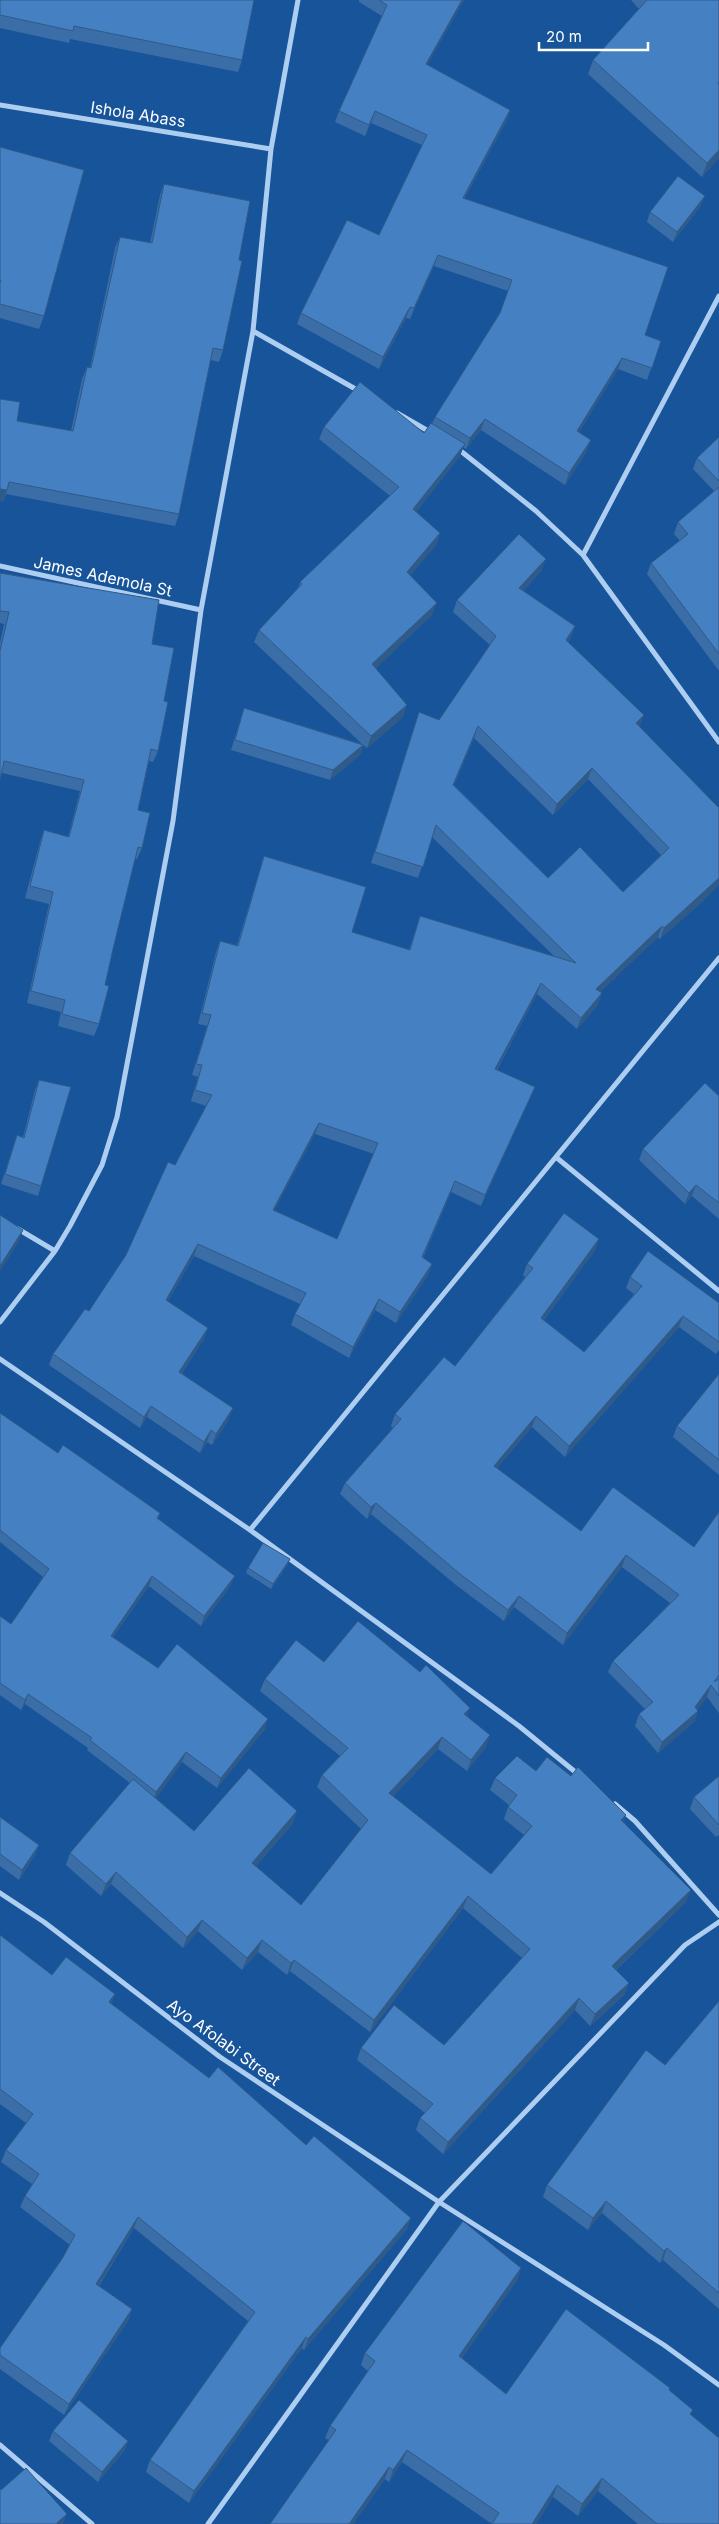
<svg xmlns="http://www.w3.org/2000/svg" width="719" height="2524" font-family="Inter,sans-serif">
	<rect width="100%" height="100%" fill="#18549a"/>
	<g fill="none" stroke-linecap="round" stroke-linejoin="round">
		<!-- minor -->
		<path stroke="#aecef1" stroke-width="5" d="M 0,105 L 271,149
			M 253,331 L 359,391
			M 397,413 L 430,432
			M 457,448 L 536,511 L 583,555 L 719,742
			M 583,555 L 719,296
			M 0,566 L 201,610
			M 557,1158 L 719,1291
			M 18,1229 L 55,1251
			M 0,1322 L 55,1251 L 70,1226 L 102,1165 L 117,1117 L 173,821 L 201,610 L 253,331 L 271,149 L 298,0
			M 0,1359 L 250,1530 L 519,1726 L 579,1775
			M 250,1530 L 719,958
			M 615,1804 L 635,1821 L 719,1915
			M 0,1893 L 44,1922 L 220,2057 L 439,2202 L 664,2345 L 719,2385
			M 0,2445 L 92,2524
			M 208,2524 L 439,2202 L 685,1945 L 719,1922"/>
	</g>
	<!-- wall -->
	<path fill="#3b6ea7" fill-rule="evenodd" d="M 0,0 L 242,60 L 238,72 L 70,39 L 69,43 L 0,28 Z
		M 359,0 L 464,0 L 427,65 L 510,110 L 506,122 L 464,199 L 645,335 L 661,341 L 647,380 L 618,369 L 579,432 L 587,451 L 565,485 L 481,430 L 466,449 L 463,447 L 460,456 L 416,512 L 440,533 L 436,545 L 410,575 L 432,615 L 376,668 L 403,717 L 367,748 L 363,745 L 360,755 L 330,780 L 231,750 L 244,708 L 362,744 L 254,642 L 259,630 L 298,588 L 300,582 L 390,496 L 319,439 L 324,427 L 424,433 L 432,424 L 435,417 L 500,314 L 508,291 L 434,266 L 410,319 L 406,318 L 379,369 L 297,324 L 301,313 L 379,235 L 422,145 L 371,123 L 365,136 L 335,122 L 339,111 L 382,16 L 359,2 Z
		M 631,0 L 719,0 L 719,158 L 702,177 L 588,74 L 593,60 L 639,9 Z
		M 0,147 L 44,316 L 39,329 L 0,318 Z
		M 164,184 L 239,260 L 223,350 L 219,362 L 210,360 L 179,514 L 175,526 L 6,494 L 3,502 L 17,421 L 71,431 L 82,379 L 87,367 L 90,368 L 115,248 L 120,237 L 150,243 L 160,195 Z
		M 701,206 L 673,242 L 647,222 L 650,212 Z
		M 719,437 L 719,671 L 647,574 L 651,563 L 680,541 L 674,534 L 678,522 L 714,491 L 693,469 L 697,458 Z
		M 542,570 L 523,591 L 575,626 L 571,637 L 568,642 L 639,726 L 704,900 L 660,939 L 658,937 L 600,992 L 598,1005 L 577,1029 L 537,994 L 497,1070 L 530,1098 L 481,1206 L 451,1192 L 423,1258 L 432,1264 L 428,1275 L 396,1323 L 375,1310 L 349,1358 L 291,1325 L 295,1314 L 300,1304 L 194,1256 L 168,1301 L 204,1339 L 182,1373 L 229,1419 L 212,1445 L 207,1442 L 200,1453 L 147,1417 L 140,1428 L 49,1365 L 53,1354 L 89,1311 L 126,1255 L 175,1165 L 206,1106 L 191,1101 L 198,1077 L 192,1075 L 207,1026 L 198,1024 L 216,952 L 220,941 L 237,945 L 264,856 L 352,932 L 409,950 L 420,916 L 554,956 L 432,837 L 418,878 L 371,863 L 419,712 L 439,720 L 490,645 L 453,612 L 457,600 ZM 474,738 L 553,815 L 588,779 L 661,855 L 623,892 L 548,878 L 454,785 ZM 315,1134 L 374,1154 L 337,1239 L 274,1210 Z
		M 0,573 L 152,644 L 164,701 L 158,751 L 153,762 L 149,761 L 138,810 L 142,848 L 137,859 L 135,859 L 113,949 L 105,985 L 99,1024 L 94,1036 L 58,1026 L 61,1012 L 27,1003 L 49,904 L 25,898 L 40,842 L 44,830 L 68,837 L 80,791 L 2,773 L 0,780 L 0,643 L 4,624 L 0,623 Z
		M 39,1080 L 41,1186 L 38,1196 L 1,1184 L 17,1135 L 23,1137 L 35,1090 Z
		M 719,1096 L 719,1219 L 692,1196 L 685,1204 L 639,1160 L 643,1149 Z
		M 599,1239 L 595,1250 L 544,1320 L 584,1352 L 634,1294 L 626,1288 L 630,1277 L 719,1303 L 719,1350 L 716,1354 L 679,1327 L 565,1457 L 532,1427 L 497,1468 L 581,1531 L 694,1547 L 719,1512 L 719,1713 L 707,1697 L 697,1710 L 698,1711 L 694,1722 L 658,1753 L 635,1726 L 639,1714 L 645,1709 L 608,1672 L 613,1661 L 670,1603 L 622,1567 L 563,1645 L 514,1607 L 504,1621 L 456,1585 L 371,1514 L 367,1519 L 340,1494 L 345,1483 L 393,1428 L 391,1426 L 395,1414 L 455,1366 L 525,1277 L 523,1275 L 527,1264 Z
		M 719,1374 L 719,1475 L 673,1437 L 677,1426 Z
		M 0,1413 L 58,1453 L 160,1513 L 158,1519 L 231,1585 L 201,1626 L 149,1586 L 113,1637 L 158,1668 L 265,1729 L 217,1788 L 182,1762 L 156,1798 L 194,1831 L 293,1823 L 256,1866 L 301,1905 L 361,1829 L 317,1787 L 322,1775 L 340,1756 L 260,1691 L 265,1679 L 324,1662 L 467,1716 L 486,1747 L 467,1771 L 438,1749 L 393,1796 L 491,1874 L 524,1835 L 504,1819 L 508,1807 L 509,1805 L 490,1790 L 495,1778 L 536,1771 L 624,1822 L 686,1902 L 616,1970 L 629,1983 L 624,1995 L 590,2026 L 575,2010 L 443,2154 L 416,2130 L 420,2118 L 425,2113 L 357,2060 L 361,2048 L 444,2045 L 522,1958 L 463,1908 L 370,2032 L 290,1971 L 287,1975 L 258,1952 L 242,1970 L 198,1931 L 183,1948 L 111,1884 L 101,1896 L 66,1865 L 70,1853 L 130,1783 L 87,1750 L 88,1748 L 25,1704 L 21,1710 L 0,1695 L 0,1616 L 11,1624 L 43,1577 L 0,1542 Z
		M 290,1559 L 288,1564 L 271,1589 L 246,1573 L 248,1568 Z
		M 719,1776 L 719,1835 L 716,1837 L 690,1809 L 694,1797 Z
		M 0,1817 L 39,1845 L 35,1855 L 19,1880 L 0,1866 Z
		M 0,1935 L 52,1975 L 111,2004 L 209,2078 L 306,2145 L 407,2229 L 304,2350 L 302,2348 L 189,2503 L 146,2472 L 150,2460 L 248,2321 L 134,2228 L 99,2286 L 132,2309 L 128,2321 L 64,2415 L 0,2369 L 0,2348 L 62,2259 L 70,2245 L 20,2207 L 25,2196 L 32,2184 L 1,2162 L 6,2150 L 26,2123 L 0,2104 Z
		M 719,2001 L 719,2309 L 663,2260 L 660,2263 L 602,2213 L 588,2230 L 543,2197 L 547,2185 L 665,2065 Z
		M 521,2268 L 517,2280 L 462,2358 L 506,2394 L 669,2391 L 691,2415 L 719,2524 L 638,2524 L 598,2491 L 578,2516 L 553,2497 L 536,2524 L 492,2524 L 402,2462 L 389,2482 L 385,2479 L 353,2524 L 270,2524 L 329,2440 L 325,2438 L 330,2426 L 368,2371 L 361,2365 L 365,2353 Z
		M 53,2431 L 128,2441 L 124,2451 L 98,2482 L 49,2441 Z"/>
	<!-- shaded-wall -->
	<path fill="#305a88" d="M 462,0 L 464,0 L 422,75 L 426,64 Z
		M 510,110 L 506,122 L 458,209 L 463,198 Z
		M 375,111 L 371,123 L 365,136 L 369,125 Z
		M 719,150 L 719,158 L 702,177 L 707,163 Z
		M 705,196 L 701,206 L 673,242 L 677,232 Z
		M 438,255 L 434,266 L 410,319 L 414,308 Z
		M 410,307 L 406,318 L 379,369 L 383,357 Z
		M 622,358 L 618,369 L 573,442 L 577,431 Z
		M 485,419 L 481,430 L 466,449 L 470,438 Z
		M 591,440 L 587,451 L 565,485 L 569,473 Z
		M 465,444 L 460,456 L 409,521 L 413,509 Z
		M 0,489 L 7,490 L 3,502 L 0,501 Z
		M 440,533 L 436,545 L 403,584 L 407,572 Z
		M 546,559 L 542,570 L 515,599 L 519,588 Z
		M 437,603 L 432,615 L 368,676 L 372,664 Z
		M 575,626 L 571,637 L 562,651 L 566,640 Z
		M 407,705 L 403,717 L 367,748 L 371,736 Z
		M 644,715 L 640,726 L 632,734 L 636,723 Z
		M 478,726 L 474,738 L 449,796 L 453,785 Z
		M 363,745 L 360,755 L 330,780 L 333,770 Z
		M 592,768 L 588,779 L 553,815 L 557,804 Z
		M 719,878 L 719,885 L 704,900 L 660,939 L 664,928 Z
		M 662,926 L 658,937 L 592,1000 L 596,989 Z
		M 541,983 L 537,994 L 491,1080 L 495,1069 Z
		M 602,993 L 598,1005 L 577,1029 L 581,1018 Z
		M 535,1087 L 530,1098 L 481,1206 L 485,1195 Z
		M 319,1123 L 315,1134 L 269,1221 L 273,1210 Z
		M 455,1181 L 451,1192 L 418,1268 L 422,1257 Z
		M 696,1185 L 692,1196 L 685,1204 L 689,1193 Z
		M 23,1230 L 18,1243 L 0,1271 L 0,1266 Z
		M 599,1239 L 595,1250 L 537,1329 L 541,1318 Z
		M 198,1244 L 194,1256 L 162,1311 L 166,1300 Z
		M 432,1264 L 428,1275 L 396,1323 L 400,1312 Z
		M 379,1299 L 375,1310 L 349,1358 L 353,1347 Z
		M 683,1316 L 679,1327 L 565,1457 L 569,1446 Z
		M 208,1328 L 204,1339 L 175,1383 L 179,1372 Z
		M 151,1406 L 147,1417 L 140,1428 L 144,1417 Z
		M 233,1408 L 229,1419 L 212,1445 L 216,1434 Z
		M 536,1416 L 532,1427 L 490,1477 L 494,1466 Z
		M 211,1430 L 207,1442 L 200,1453 L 204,1442 Z
		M 376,1503 L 371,1514 L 367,1519 L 371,1507 Z
		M 626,1555 L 622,1567 L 563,1645 L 567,1633 Z
		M 290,1559 L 288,1564 L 271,1589 L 273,1584 Z
		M 152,1576 L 149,1586 L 107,1645 L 111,1636 Z
		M 235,1576 L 231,1585 L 201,1626 L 204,1616 Z
		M 519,1596 L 514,1607 L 504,1621 L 508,1610 Z
		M 711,1685 L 707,1697 L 693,1716 L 698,1711 L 694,1722 L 658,1753 L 662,1742 L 695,1707 Z
		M 28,1694 L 25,1704 L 21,1710 L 25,1700 Z
		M 470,1708 L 466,1719 L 464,1714 Z
		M 268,1719 L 265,1729 L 217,1788 L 221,1778 Z
		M 490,1735 L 486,1747 L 467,1771 L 471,1760 Z
		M 442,1737 L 438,1749 L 384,1805 L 389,1793 Z
		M 186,1752 L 182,1762 L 153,1802 L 156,1792 Z
		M 297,1811 L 293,1823 L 248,1875 L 252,1863 Z
		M 626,1815 L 622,1827 L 621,1820 Z
		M 39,1845 L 35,1855 L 19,1880 L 22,1870 Z
		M 116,1872 L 111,1884 L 101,1896 L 106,1884 Z
		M 691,1890 L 686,1902 L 608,1977 L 612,1966 Z
		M 468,1896 L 463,1908 L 370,2032 L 374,2020 Z
		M 202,1920 L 198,1931 L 183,1948 L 187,1937 Z
		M 262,1940 L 258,1952 L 242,1970 L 247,1958 Z
		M 294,1960 L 290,1971 L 287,1975 L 291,1963 Z
		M 629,1983 L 624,1995 L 590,2026 L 595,2014 Z
		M 115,1994 L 111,2006 L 109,2002 Z
		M 579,1998 L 575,2010 L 443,2154 L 448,2142 Z
		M 606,2201 L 602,2213 L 588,2230 L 593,2218 Z
		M 138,2217 L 134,2228 L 92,2296 L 96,2284 Z
		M 411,2218 L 407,2229 L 304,2350 L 308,2339 Z
		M 667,2248 L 663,2260 L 660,2263 L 664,2251 Z
		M 521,2268 L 517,2280 L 455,2368 L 459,2356 Z
		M 132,2309 L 128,2321 L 64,2415 L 69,2404 Z
		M 306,2337 L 302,2348 L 189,2503 L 194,2491 Z
		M 128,2441 L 124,2451 L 98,2482 L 102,2472 Z
		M 407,2450 L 402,2462 L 389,2482 L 393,2470 Z
		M 389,2467 L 385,2479 L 353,2524 L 349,2524 Z
		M 602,2478 L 598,2491 L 578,2516 L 582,2504 Z
		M 557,2485 L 553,2497 L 536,2524 L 532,2524 Z
		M 67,2514 L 63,2524 L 56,2524 Z"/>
	<!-- building -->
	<path fill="#4580c2" stroke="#305a88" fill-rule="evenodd" d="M 0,0 L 254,0 L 242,60 L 74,26 L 73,31 L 0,15 Z
		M 379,0 L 462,0 L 426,64 L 510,110 L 463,198 L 668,267 L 645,335 L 661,341 L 652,368 L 622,358 L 577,431 L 591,440 L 569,473 L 485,419 L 470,438 L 435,417 L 500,313 L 512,280 L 438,255 L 414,308 L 410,307 L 383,357 L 301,313 L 347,220 L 379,235 L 427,135 L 375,111 L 369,125 L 339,111 L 387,5 Z
		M 647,0 L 719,0 L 719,82 L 718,83 L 719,85 L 719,150 L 707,163 L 593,60 Z
		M 0,147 L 84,170 L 44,316 L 0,304 L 0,283 L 1,280 L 0,280 Z
		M 678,176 L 705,196 L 677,232 L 650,212 Z
		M 164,184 L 250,201 L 239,260 L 242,261 L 223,350 L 213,348 L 179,514 L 9,482 L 7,490 L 0,489 L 0,399 L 20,402 L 17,421 L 73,431 L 87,367 L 91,368 L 120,237 L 152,243 Z
		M 360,382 L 424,433 L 431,423 L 465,444 L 413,509 L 440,533 L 407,572 L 437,603 L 372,664 L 407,705 L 371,736 L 259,630 L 302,584 L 300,582 L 399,487 L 324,427 Z
		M 719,437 L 719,481 L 697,458 Z
		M 719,487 L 719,654 L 651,563 L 688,534 L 678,522 Z
		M 519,534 L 546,559 L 519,588 L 575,626 L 566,640 L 644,715 L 636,723 L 719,808 L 719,878 L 664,928 L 662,926 L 596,989 L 602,993 L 581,1018 L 541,983 L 495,1069 L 535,1087 L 485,1195 L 455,1181 L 422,1257 L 432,1264 L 400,1312 L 379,1299 L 353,1347 L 295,1314 L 306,1293 L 198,1244 L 166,1300 L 208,1328 L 179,1372 L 233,1408 L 216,1434 L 211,1430 L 204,1442 L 151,1406 L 144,1417 L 53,1354 L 85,1309 L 89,1311 L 126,1255 L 168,1162 L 175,1165 L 212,1095 L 195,1090 L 202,1065 L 196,1064 L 211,1015 L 202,1013 L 220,941 L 238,946 L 264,856 L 366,887 L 352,932 L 410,950 L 420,916 L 576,963 L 436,825 L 423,867 L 375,852 L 419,712 L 439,720 L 496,636 L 457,600 ZM 478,726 L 557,804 L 592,768 L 669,848 L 623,892 L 580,847 L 548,878 L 453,785 ZM 319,1123 L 378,1143 L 337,1239 L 273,1210 Z
		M 0,573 L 159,600 L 152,644 L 174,648 L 164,701 L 168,702 L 158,751 L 151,749 L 138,810 L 150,813 L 142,848 L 138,847 L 113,949 L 105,985 L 109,986 L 99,1024 L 62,1014 L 65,1000 L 31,991 L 53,892 L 30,886 L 44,830 L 69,837 L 84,780 L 4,761 L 0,780 L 0,651 L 9,612 L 0,611 Z
		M 244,708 L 363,745 L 333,770 L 235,740 Z
		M 39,1080 L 71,1087 L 41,1186 L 5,1174 L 17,1135 L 24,1138 Z
		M 705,1083 L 719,1096 L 719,1203 L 696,1185 L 689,1193 L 643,1149 Z
		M 564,1213 L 599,1239 L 541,1318 L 584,1352 L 642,1286 L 630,1277 L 648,1251 L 719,1303 L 719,1342 L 683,1316 L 569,1446 L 536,1416 L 494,1466 L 581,1531 L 613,1487 L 694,1547 L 719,1512 L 719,1675 L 714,1682 L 719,1679 L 719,1696 L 711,1685 L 695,1707 L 698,1711 L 662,1742 L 639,1714 L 653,1702 L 613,1661 L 679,1595 L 626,1555 L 567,1633 L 519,1596 L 508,1610 L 460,1574 L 376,1503 L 371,1507 L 345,1483 L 401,1419 L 395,1414 L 444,1357 L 455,1366 L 533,1268 L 527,1264 Z
		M 0,1215 L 23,1230 L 0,1266 Z
		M 719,1374 L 719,1460 L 677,1426 Z
		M 0,1413 L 58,1453 L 63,1445 L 160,1513 L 157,1518 L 235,1576 L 204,1616 L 152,1576 L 111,1636 L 158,1668 L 177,1644 L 268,1719 L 221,1778 L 186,1752 L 156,1792 L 90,1740 L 92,1738 L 28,1694 L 25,1700 L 0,1683 L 0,1616 L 11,1624 L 49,1569 L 0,1530 Z
		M 263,1543 L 290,1559 L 273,1584 L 248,1568 Z
		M 358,1621 L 420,1672 L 426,1665 L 470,1708 L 464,1714 L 490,1735 L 471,1760 L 442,1737 L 389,1793 L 491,1874 L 532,1826 L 508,1807 L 517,1795 L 495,1778 L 517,1756 L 536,1771 L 547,1757 L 571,1776 L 578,1767 L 626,1815 L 621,1820 L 691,1890 L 612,1966 L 629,1983 L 595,2014 L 579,1998 L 448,2142 L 420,2118 L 433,2104 L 361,2048 L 394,2005 L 444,2045 L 530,1949 L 468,1896 L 374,2020 L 294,1960 L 291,1963 L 262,1940 L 247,1958 L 202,1920 L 187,1937 L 116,1872 L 106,1884 L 70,1853 L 133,1779 L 194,1831 L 249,1768 L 297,1811 L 252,1863 L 301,1905 L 368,1820 L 322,1775 L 348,1748 L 265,1679 L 296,1640 L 324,1662 Z
		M 719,1776 L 719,1825 L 694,1797 Z
		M 0,1817 L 39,1845 L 22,1870 L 0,1854 Z
		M 0,1935 L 52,1975 L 66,1957 L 115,1994 L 109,2002 L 209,2078 L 218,2067 L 306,2145 L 314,2136 L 411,2218 L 308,2339 L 306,2337 L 194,2491 L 150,2460 L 255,2312 L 138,2217 L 96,2284 L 132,2309 L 69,2404 L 0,2355 L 0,2348 L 62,2259 L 75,2235 L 25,2196 L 39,2174 L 6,2150 L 33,2114 L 0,2089 Z
		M 719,2001 L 719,2293 L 667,2248 L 664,2251 L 606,2201 L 593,2218 L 547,2185 L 646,2050 L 665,2065 Z
		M 463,2221 L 521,2268 L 459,2356 L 506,2394 L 566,2309 L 670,2388 L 669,2390 L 693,2410 L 690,2414 L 719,2438 L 719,2524 L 657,2524 L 602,2478 L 582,2504 L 557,2485 L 532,2524 L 492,2524 L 499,2513 L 407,2450 L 393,2470 L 389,2467 L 349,2524 L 270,2524 L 336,2430 L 330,2426 L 375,2361 L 365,2353 Z
		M 79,2400 L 128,2441 L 102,2472 L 53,2431 Z
		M 26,2468 L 67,2514 L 57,2523 L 57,2524 L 0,2524 L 0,2489 L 1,2490 Z"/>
	<g text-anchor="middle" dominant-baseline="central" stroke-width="4.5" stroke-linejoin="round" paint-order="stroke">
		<!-- street labels -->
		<g font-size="16" fill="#fff" stroke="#18549a">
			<text transform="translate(138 114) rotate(9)">Ishola Abass</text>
			<text transform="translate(103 576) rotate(12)">James Ademola St</text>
			<text transform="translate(224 2042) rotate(36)">Ayo Afolabi Street</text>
		</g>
	</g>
	<!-- scale -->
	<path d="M539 42v8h109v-8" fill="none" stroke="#ffffff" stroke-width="2.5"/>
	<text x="546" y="42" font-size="15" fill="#ffffff" stroke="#18549a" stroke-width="4" paint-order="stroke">20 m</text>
</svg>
